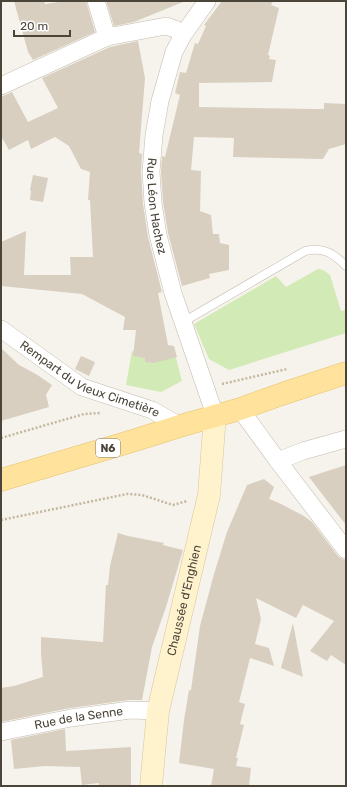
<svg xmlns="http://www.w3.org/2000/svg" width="347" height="787" font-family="Rubik,sans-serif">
	<rect width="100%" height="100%" fill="#f6f3ec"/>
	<!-- green -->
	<path fill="#d2eab5" d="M 318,269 L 323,270 L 330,275 L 341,311 L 346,310 L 346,333 L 229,370 L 209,359 L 194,324 L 276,276 L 286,287 Z
		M 132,351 L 163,356 L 175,354 L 182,381 L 161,392 L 126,385 Z"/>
	<!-- building -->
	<path fill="#d8cfc1" d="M 14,1 L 44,1 L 45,4 L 65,1 L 86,1 L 95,32 L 33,60 L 28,52 Z
		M 106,1 L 183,1 L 183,2 L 134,22 L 114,26 Z
		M 222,1 L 273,1 L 271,5 L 279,8 L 268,55 L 270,56 L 269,59 L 276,60 L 272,82 L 199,83 L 199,107 L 314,109 L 324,109 L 324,103 L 346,104 L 346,144 L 329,149 L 323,159 L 233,157 L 234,138 L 194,137 L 191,170 L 201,171 L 200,211 L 211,215 L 213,234 L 219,234 L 220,243 L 229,245 L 229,270 L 209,274 L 210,278 L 182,286 L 168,233 L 163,202 L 161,172 L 162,156 L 165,157 L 180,95 L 175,93 L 180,72 L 186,73 L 195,43 L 198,44 L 206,26 L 204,25 Z
		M 138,41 L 145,78 L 139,153 L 142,154 L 141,173 L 143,204 L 148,237 L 162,292 L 158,293 L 168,345 L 174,346 L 177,357 L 154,363 L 145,362 L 145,358 L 133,356 L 136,330 L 123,330 L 125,317 L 82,294 L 1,286 L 1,242 L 26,231 L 24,275 L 71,275 L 70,257 L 93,257 L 90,200 L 88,200 L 90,172 L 81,169 L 69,146 L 55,137 L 31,149 L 28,140 L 9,150 L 1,136 L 1,97 L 12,92 L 28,122 L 58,108 L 42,78 L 110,47 Z
		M 33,175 L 48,178 L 43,202 L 30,200 L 31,191 L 30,190 Z
		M 1,348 L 19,365 L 36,374 L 52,385 L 46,395 L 49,407 L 1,421 Z
		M 81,356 L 95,362 L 89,376 L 75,369 Z
		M 346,465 L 346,525 L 309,477 Z
		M 264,479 L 274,487 L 269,499 L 277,502 L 304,516 L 312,522 L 338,556 L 342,559 L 346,560 L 346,665 L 331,655 L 327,661 L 310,651 L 334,621 L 303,605 L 296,618 L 256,598 L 261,619 L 255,644 L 269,648 L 274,666 L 250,658 L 239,702 L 245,704 L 240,724 L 244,725 L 236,758 L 238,758 L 236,766 L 251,768 L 249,786 L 211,786 L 214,769 L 179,763 L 184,720 L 189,690 L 191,690 L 200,626 L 214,574 L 227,532 L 247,485 Z
		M 118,533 L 128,536 L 164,543 L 163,545 L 183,550 L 166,607 L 152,647 L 142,700 L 129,700 L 70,708 L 1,722 L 1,688 L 14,686 L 43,677 L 41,653 L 41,637 L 103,642 L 106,585 L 108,585 L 110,566 Z
		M 293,623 L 303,677 L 281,668 Z
		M 65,729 L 66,751 L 131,747 L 131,786 L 99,786 L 99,783 L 82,785 L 80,767 L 45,766 L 14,769 L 11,740 Z"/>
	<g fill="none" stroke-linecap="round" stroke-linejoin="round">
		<defs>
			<path id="service" d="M 183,322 L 305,251 C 324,247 333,253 346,266"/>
			<g id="minor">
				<path d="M 96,1 L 107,37"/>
				<path id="s1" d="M 207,1 L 183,35 L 174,52 L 160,101 L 154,135 L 151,172 L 153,203 L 158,235 L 173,293 L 215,415"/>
				<path d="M 1,86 L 107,37 L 166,26 L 175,29 L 183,35"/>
				<path id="s2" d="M 1,329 L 82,387 L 152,410 L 180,426"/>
				<path d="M 240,409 L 278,461 L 346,550"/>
				<path d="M 278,461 L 303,451 L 346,439"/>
				<path id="s3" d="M 1,732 L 71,718 L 130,710 L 158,711"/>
			</g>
			<g id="secondary">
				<path id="s4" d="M 151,786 L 158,711 L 209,495 L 215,415"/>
			</g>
			<path id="primary" d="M 1,480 L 129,442 L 180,426 L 240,409 L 282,394 L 346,373"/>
		</defs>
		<!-- service casing -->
		<use href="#service" stroke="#c2bbae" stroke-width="9"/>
		<!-- minor casing -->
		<use href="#minor" stroke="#c2bbae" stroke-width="18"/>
		<!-- secondary casing -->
		<use href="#secondary" stroke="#d6c79b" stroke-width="23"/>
		<!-- primary casing -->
		<use href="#primary" stroke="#e6c16a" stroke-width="23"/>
		<!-- path -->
		<path stroke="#c4b79f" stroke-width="2.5" stroke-dasharray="2 2" stroke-linecap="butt" d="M 222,384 L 287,369
			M 1,438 L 84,414 L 101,413
			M 1,520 L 127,494 L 142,495 L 173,505 L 187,501"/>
		<!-- service -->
		<use href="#service" stroke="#fff" stroke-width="8"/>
		<!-- minor -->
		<use href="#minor" stroke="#fff" stroke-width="17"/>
		<!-- secondary -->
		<use href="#secondary" stroke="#fff3cd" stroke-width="22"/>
		<!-- primary -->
		<use href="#primary" stroke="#ffe39c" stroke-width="22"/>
	</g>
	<g text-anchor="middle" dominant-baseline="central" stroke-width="3" stroke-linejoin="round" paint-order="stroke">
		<!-- shield labels -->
		<rect fill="#fff" stroke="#817c74" stroke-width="1" x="96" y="439" width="24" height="18" rx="3"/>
		<g font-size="11" font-weight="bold" fill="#4b4439">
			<text x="108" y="448">N6</text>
		</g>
		<!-- street labels -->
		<g font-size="12" fill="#4b4439" stroke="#fff">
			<text stroke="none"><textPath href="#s1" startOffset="218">Rue Léon Hachez</textPath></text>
			<text stroke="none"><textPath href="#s2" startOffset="103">Rempart du Vieux Cimetière</textPath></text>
			<text stroke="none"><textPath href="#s4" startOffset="189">Chaussée d'Enghien</textPath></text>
			<text stroke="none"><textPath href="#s3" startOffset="79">Rue de la Senne</textPath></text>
		</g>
	</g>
	<!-- border -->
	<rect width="347" height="787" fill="none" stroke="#4b4439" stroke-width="4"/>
	<!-- scale -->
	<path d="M14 30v6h56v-6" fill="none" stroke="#4b4439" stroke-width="2"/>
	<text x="20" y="30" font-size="12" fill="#4b4439" stroke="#ffffff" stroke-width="3" paint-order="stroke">20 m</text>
</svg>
